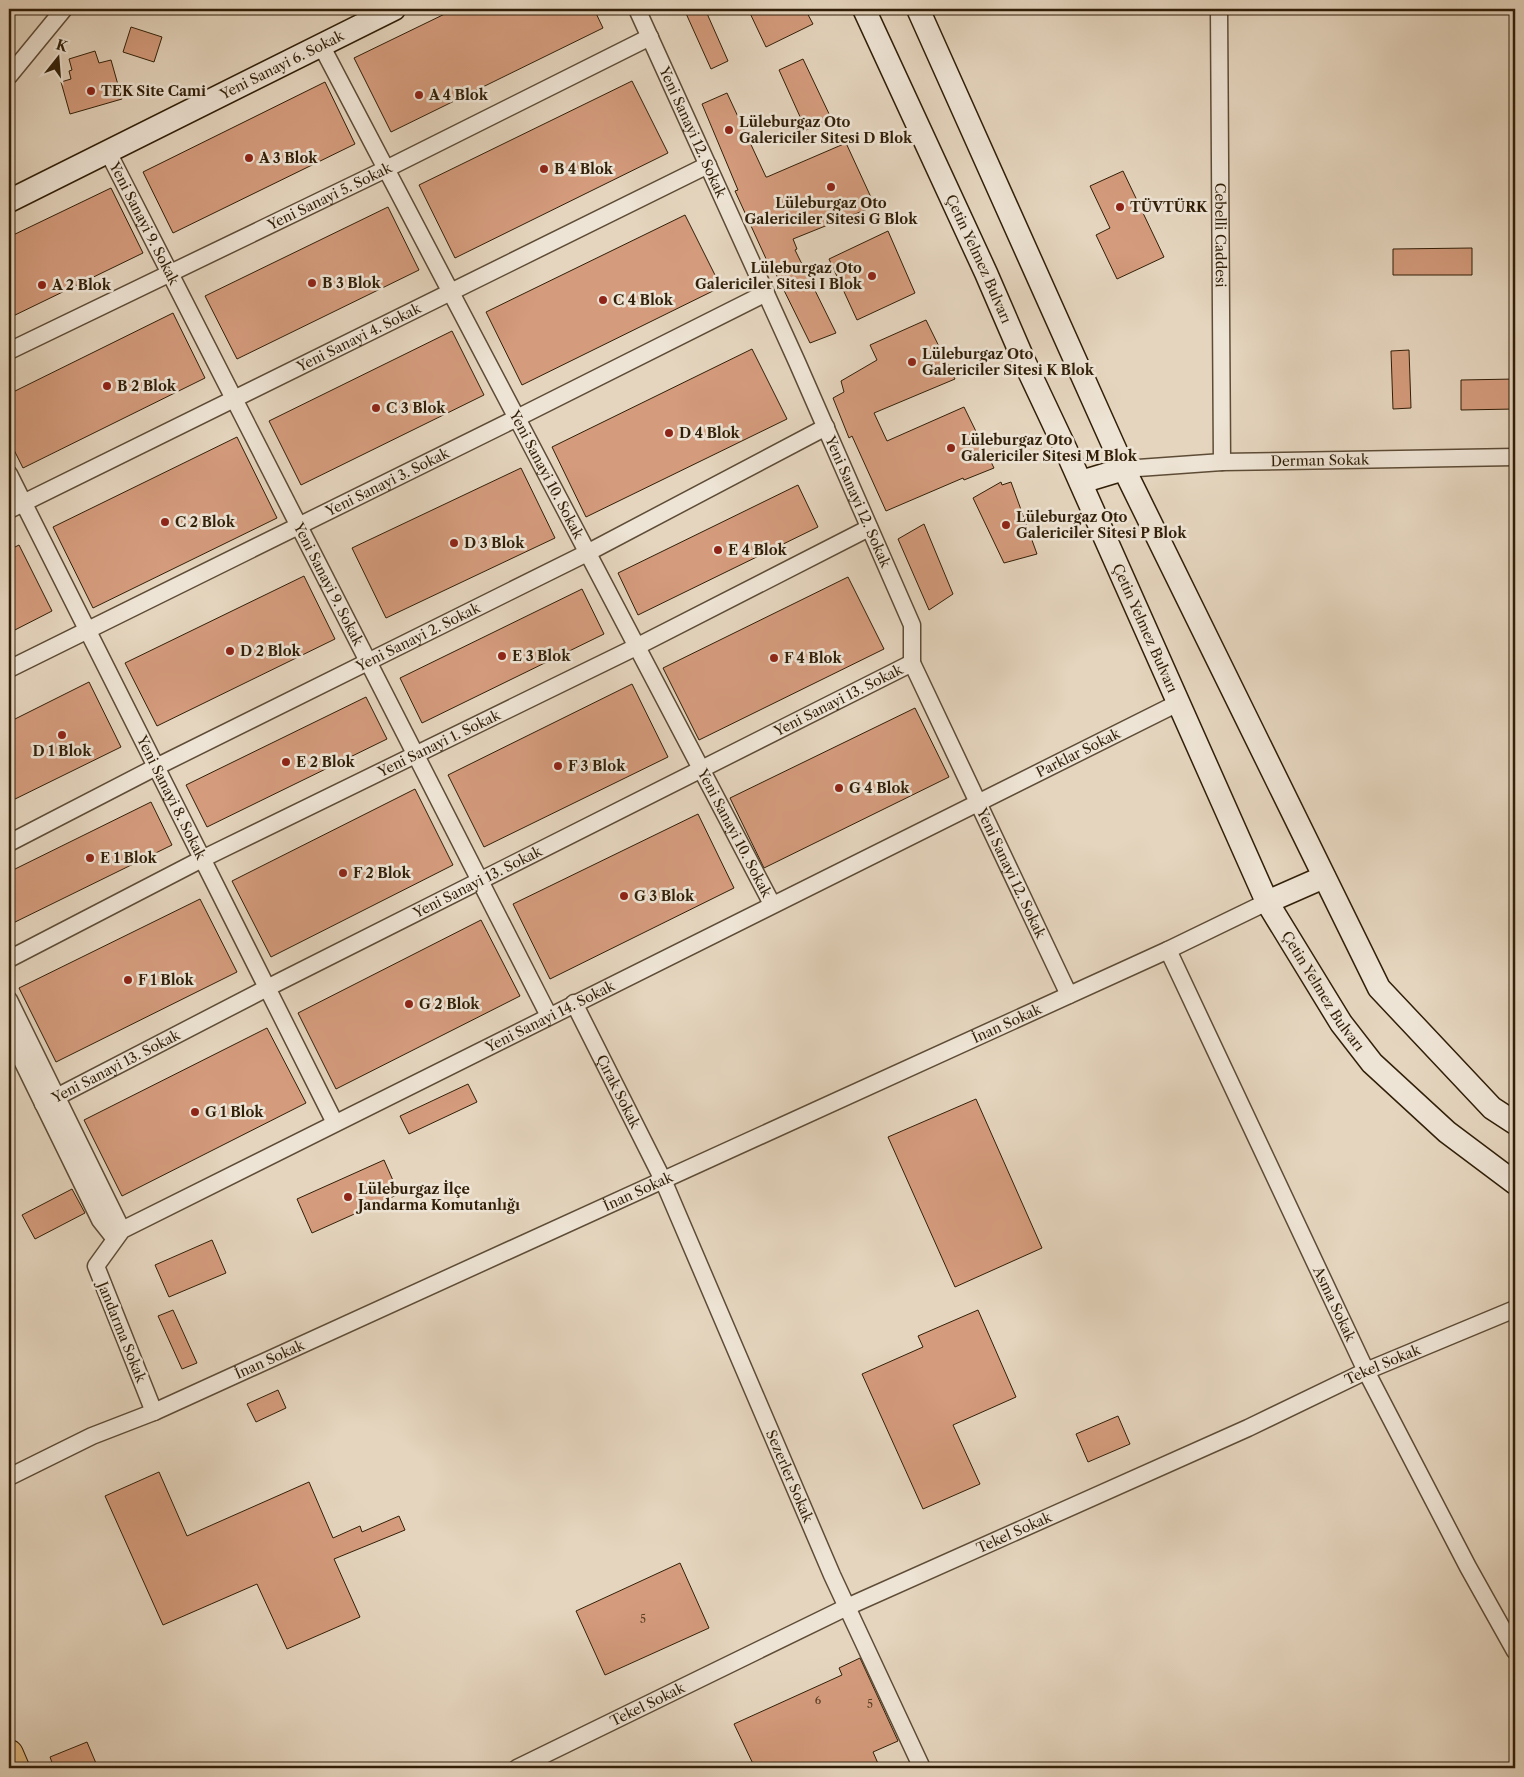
<svg xmlns="http://www.w3.org/2000/svg" width="1524" height="1777" font-family="'Libre Caslon Text',serif">
	<rect width="100%" height="100%" fill="#e5d5be"/>
	<filter id="stains"><feTurbulence type="fractalNoise" baseFrequency=".004" numOctaves="4"/><feColorMatrix values="0 0 0 0 .2 0 0 0 0 .09 0 0 0 0 .02 0 0 0 .5 -.17"/></filter>
	<radialGradient id="worn" r=".72"><stop offset=".6" stop-color="#630" stop-opacity="0"/><stop offset="1" stop-color="#630" stop-opacity=".3"/></radialGradient>
	<!-- building -->
	<path fill="#d49b7c" stroke="#311f08" d="M 455,9 L 594,9 L 603,28 L 391,132 L 354,58 Z
		M 684,9 L 705,9 L 728,61 L 711,69 Z
		M 748,9 L 805,9 L 813,24 L 766,47 Z
		M 131,27 L 162,37 L 154,62 L 123,52 Z
		M 95,51 L 99,63 L 111,60 L 122,99 L 70,114 L 61,82 L 71,79 L 69,71 L 72,70 L 69,59 Z
		M 803,59 L 831,118 L 806,130 L 779,70 Z
		M 632,81 L 668,153 L 455,258 L 419,185 Z
		M 325,82 L 355,144 L 173,233 L 143,172 Z
		M 727,93 L 766,177 L 767,177 L 846,143 L 875,206 L 793,239 L 797,249 L 795,250 L 836,333 L 810,343 L 770,262 L 768,263 L 735,191 L 738,190 L 702,104 Z
		M 1123,171 L 1164,257 L 1117,279 L 1096,235 L 1110,228 L 1090,186 Z
		M 111,188 L 143,253 L 9,318 L 9,237 Z
		M 388,207 L 419,270 L 237,359 L 205,296 Z
		M 685,215 L 721,287 L 522,385 L 486,312 Z
		M 888,231 L 915,293 L 857,320 L 829,259 Z
		M 1472,248 L 1472,275 L 1393,275 L 1393,249 Z
		M 173,313 L 205,378 L 23,468 L 9,440 L 9,394 Z
		M 926,320 L 955,379 L 874,413 L 887,441 L 964,407 L 994,468 L 964,480 L 963,478 L 886,511 L 852,436 L 849,438 L 833,398 L 844,392 L 841,381 L 877,360 L 870,345 Z
		M 452,331 L 484,395 L 301,485 L 269,421 Z
		M 752,349 L 787,419 L 586,517 L 552,447 Z
		M 1409,350 L 1411,408 L 1393,409 L 1391,351 Z
		M 1515,379 L 1515,409 L 1461,410 L 1461,380 Z
		M 237,437 L 277,518 L 93,608 L 53,527 Z
		M 521,468 L 555,538 L 386,618 L 352,548 Z
		M 1001,482 L 1002,485 L 1011,482 L 1037,554 L 1004,563 L 973,498 Z
		M 798,485 L 818,527 L 638,615 L 618,573 Z
		M 924,524 L 953,594 L 929,610 L 898,539 Z
		M 19,545 L 52,611 L 9,633 L 9,550 Z
		M 304,576 L 335,639 L 157,726 L 125,663 Z
		M 848,577 L 884,649 L 699,740 L 663,668 Z
		M 582,589 L 604,634 L 422,723 L 400,678 Z
		M 89,682 L 121,747 L 9,802 L 9,722 Z
		M 632,684 L 668,757 L 484,847 L 448,775 Z
		M 366,697 L 387,739 L 207,827 L 186,785 Z
		M 915,708 L 949,777 L 764,868 L 730,798 Z
		M 415,789 L 453,865 L 271,957 L 232,881 Z
		M 151,802 L 172,845 L 9,925 L 9,872 Z
		M 698,814 L 734,888 L 550,979 L 513,904 Z
		M 200,899 L 237,972 L 56,1062 L 19,988 Z
		M 481,920 L 520,996 L 336,1089 L 298,1013 Z
		M 267,1028 L 306,1103 L 122,1196 L 84,1120 Z
		M 468,1084 L 477,1102 L 409,1134 L 400,1116 Z
		M 976,1099 L 1042,1248 L 955,1287 L 888,1137 Z
		M 384,1160 L 399,1194 L 312,1233 L 297,1199 Z
		M 72,1189 L 85,1213 L 35,1239 L 22,1215 Z
		M 212,1240 L 226,1273 L 169,1297 L 155,1265 Z
		M 173,1310 L 197,1363 L 182,1369 L 158,1316 Z
		M 978,1310 L 1016,1397 L 953,1425 L 980,1484 L 923,1509 L 862,1374 L 923,1347 L 918,1336 Z
		M 278,1390 L 286,1408 L 256,1422 L 247,1404 Z
		M 1118,1416 L 1130,1444 L 1088,1462 L 1076,1434 Z
		M 159,1472 L 187,1536 L 309,1482 L 333,1538 L 360,1526 L 362,1532 L 399,1516 L 405,1530 L 334,1559 L 360,1617 L 287,1649 L 257,1584 L 163,1625 L 105,1496 Z
		M 680,1563 L 709,1628 L 605,1675 L 576,1611 Z
		M 860,1658 L 898,1741 L 873,1752 L 880,1768 L 755,1768 L 734,1724 L 842,1675 L 839,1668 Z
		M 87,1742 L 98,1768 L 54,1768 L 50,1757 Z"/>
	<g fill="none" stroke-linecap="round" stroke-linejoin="round">
		<defs>
			<g id="street">
				<path id="s1" d="M 637,9 L 797,362 L 912,625 L 912,663 L 1069,995"/>
				<path id="s2" d="M 1219,9 L 1222,462"/>
				<path id="s3" d="M 321,45 L 772,904"/>
				<path d="M 9,76 L 64,9"/>
				<path id="s4" d="M 108,152 L 549,1016"/>
				<path id="s5" d="M 9,351 L 386,169 L 650,37"/>
				<path id="s6" d="M 1124,469 L 1222,462 L 1515,457"/>
				<path id="s7" d="M 9,474 L 335,1123"/>
				<path id="s8" d="M 9,510 L 708,165"/>
				<path id="s9" d="M 9,669 L 517,418 L 766,293"/>
				<path id="s10" d="M 9,843 L 156,767 L 587,553 L 826,427"/>
				<path id="s11" d="M 1168,950 L 1366,1371 L 1468,1567 L 1515,1651"/>
				<path id="s12" d="M 9,959 L 202,859 L 636,647 L 869,528"/>
				<path d="M 9,1000 L 122,1230"/>
				<path id="s13" d="M 574,1003 L 663,1180 L 832,1575 L 922,1768"/>
				<path d="M 9,1034 L 100,1220 L 115,1239"/>
				<path id="s14" d="M 43,1104 L 267,988 L 912,663"/>
				<path id="s15" d="M 154,1412 L 96,1266 L 122,1230 L 1178,703"/>
				<path id="s16" d="M 9,1477 L 92,1436 L 154,1412 L 1168,950 L 1267,902"/>
				<path id="s17" d="M 517,1768 L 847,1607 L 1248,1428 L 1366,1371 L 1515,1309"/>
			</g>
			<g id="secondary">
				<path id="s18" d="M 864,9 L 986,273 L 1024,361 L 1066,450 L 1267,902 L 1341,1023 L 1372,1063 L 1447,1132 L 1515,1183"/>
				<path d="M 918,9 L 1124,469 L 1379,988 L 1492,1108 L 1515,1123"/>
				<path id="s19" d="M 9,201 L 394,9"/>
				<path d="M 1081,482 L 1124,469"/>
				<path d="M 1267,902 L 1324,877"/>
			</g>
			<path id="highway" d="M 9,1754 L 15,1768"/>
		</defs>
		<!-- street casing -->
		<use href="#street" stroke="#5e4c36" stroke-width="19"/>
		<!-- secondary casing -->
		<use href="#secondary" stroke="#311f08" stroke-width="25"/>
		<!-- highway casing -->
		<use href="#highway" stroke="#311f08" stroke-width="30"/>
		<!-- street -->
		<use href="#street" stroke="#eee4d5" stroke-width="16"/>
		<!-- secondary -->
		<use href="#secondary" stroke="#eee4d5" stroke-width="22"/>
		<!-- highway -->
		<use href="#highway" stroke="#e2ba7f" stroke-width="28"/>
	</g>
	<!-- markers -->
	<g fill="#8f2418" stroke="#eee4d5" stroke-width="2">
		<circle cx="91" cy="91" r="5"/>
		<circle cx="419" cy="95" r="5"/>
		<circle cx="729" cy="130" r="5"/>
		<circle cx="249" cy="158" r="5"/>
		<circle cx="544" cy="169" r="5"/>
		<circle cx="831" cy="187" r="5"/>
		<circle cx="1120" cy="207" r="5"/>
		<circle cx="872" cy="276" r="5"/>
		<circle cx="312" cy="283" r="5"/>
		<circle cx="42" cy="285" r="5"/>
		<circle cx="603" cy="300" r="5"/>
		<circle cx="912" cy="362" r="5"/>
		<circle cx="107" cy="386" r="5"/>
		<circle cx="376" cy="408" r="5"/>
		<circle cx="669" cy="433" r="5"/>
		<circle cx="951" cy="448" r="5"/>
		<circle cx="165" cy="522" r="5"/>
		<circle cx="1006" cy="525" r="5"/>
		<circle cx="454" cy="543" r="5"/>
		<circle cx="718" cy="550" r="5"/>
		<circle cx="230" cy="651" r="5"/>
		<circle cx="502" cy="656" r="5"/>
		<circle cx="774" cy="658" r="5"/>
		<circle cx="62" cy="735" r="5"/>
		<circle cx="286" cy="762" r="5"/>
		<circle cx="558" cy="766" r="5"/>
		<circle cx="839" cy="788" r="5"/>
		<circle cx="90" cy="858" r="5"/>
		<circle cx="343" cy="873" r="5"/>
		<circle cx="624" cy="896" r="5"/>
		<circle cx="128" cy="980" r="5"/>
		<circle cx="409" cy="1004" r="5"/>
		<circle cx="195" cy="1112" r="5"/>
		<circle cx="348" cy="1197" r="5"/>
	</g>
	<g text-anchor="middle" dominant-baseline="central" stroke-width="5" stroke-linejoin="round" paint-order="stroke">
		<!-- number labels -->
		<g font-size="11" fill="#5a3e25">
			<text x="643" y="1619">5</text>
			<text x="818" y="1700">6</text>
			<text x="870" y="1704">5</text>
		</g>
		<!-- street labels -->
		<g font-size="14" fill="#311f08" stroke="#eee4d5">
			<text stroke="none"><textPath href="#s19" startOffset="305">Yeni Sanayi 6. Sokak</textPath></text>
			<text stroke="none"><textPath href="#s1" startOffset="135">Yeni Sanayi 12. Sokak</textPath></text>
			<text stroke="none"><textPath href="#s5" startOffset="356">Yeni Sanayi 5. Sokak</textPath></text>
			<text stroke="none"><textPath href="#s4" startOffset="80">Yeni Sanayi 9. Sokak</textPath></text>
			<text stroke="none"><textPath href="#s2" startOffset="226">Cebelli Caddesi</textPath></text>
			<text stroke="none"><textPath href="#s18" startOffset="275">Çetin Yelmez Bulvarı</textPath></text>
			<text stroke="none"><textPath href="#s8" startOffset="390">Yeni Sanayi 4. Sokak</textPath></text>
			<text stroke="none"><textPath href="#s6" startOffset="196">Derman Sokak</textPath></text>
			<text stroke="none"><textPath href="#s3" startOffset="485">Yeni Sanayi 10. Sokak</textPath></text>
			<text stroke="none"><textPath href="#s9" startOffset="422">Yeni Sanayi 3. Sokak</textPath></text>
			<text stroke="none"><textPath href="#s1" startOffset="540">Yeni Sanayi 12. Sokak</textPath></text>
			<text stroke="none"><textPath href="#s4" startOffset="485">Yeni Sanayi 9. Sokak</textPath></text>
			<text stroke="none"><textPath href="#s18" startOffset="680">Çetin Yelmez Bulvarı</textPath></text>
			<text stroke="none"><textPath href="#s10" startOffset="458">Yeni Sanayi 2. Sokak</textPath></text>
			<text stroke="none"><textPath href="#s14" startOffset="892">Yeni Sanayi 13. Sokak</textPath></text>
			<text stroke="none"><textPath href="#s12" startOffset="481">Yeni Sanayi 1. Sokak</textPath></text>
			<text stroke="none"><textPath href="#s15" startOffset="1270">Parklar Sokak</textPath></text>
			<text stroke="none"><textPath href="#s7" startOffset="362">Yeni Sanayi 8. Sokak</textPath></text>
			<text stroke="none"><textPath href="#s3" startOffset="890">Yeni Sanayi 10. Sokak</textPath></text>
			<text stroke="none"><textPath href="#s1" startOffset="945">Yeni Sanayi 12. Sokak</textPath></text>
			<text stroke="none"><textPath href="#s14" startOffset="488">Yeni Sanayi 13. Sokak</textPath></text>
			<text stroke="none"><textPath href="#s18" startOffset="1085">Çetin Yelmez Bulvarı</textPath></text>
			<text stroke="none"><textPath href="#s15" startOffset="680">Yeni Sanayi 14. Sokak</textPath></text>
			<text stroke="none"><textPath href="#s16" startOffset="1096">İnan Sokak</textPath></text>
			<text stroke="none"><textPath href="#s14" startOffset="82">Yeni Sanayi 13. Sokak</textPath></text>
			<text stroke="none"><textPath href="#s13" startOffset="99">Çırak Sokak</textPath></text>
			<text stroke="none"><textPath href="#s16" startOffset="691">İnan Sokak</textPath></text>
			<text stroke="none"><textPath href="#s11" startOffset="391">Asma Sokak</textPath></text>
			<text transform="translate(122 1332) rotate(68)">Jandarma Sokak</text>
			<text stroke="none"><textPath href="#s16" startOffset="286">İnan Sokak</textPath></text>
			<text stroke="none"><textPath href="#s17" startOffset="955">Tekel Sokak</textPath></text>
			<text stroke="none"><textPath href="#s13" startOffset="520">Sezerler Sokak</textPath></text>
			<text stroke="none"><textPath href="#s17" startOffset="550">Tekel Sokak</textPath></text>
			<text stroke="none"><textPath href="#s17" startOffset="145">Tekel Sokak</textPath></text>
		</g>
		<!-- poi labels -->
		<g font-size="14" font-weight="bold" fill="#311f08" stroke="#eee4d5" text-anchor="start">
			<text x="101" y="91">TEK Site Cami</text>
			<text x="429" y="95">A 4 Blok</text>
			<text x="739" y="122">Lüleburgaz Oto<tspan x="739" dy="16">Galericiler Sitesi D Blok</tspan></text>
			<text x="259" y="158">A 3 Blok</text>
			<text x="554" y="169">B 4 Blok</text>
			<text x="831" y="203" text-anchor="middle">Lüleburgaz Oto<tspan x="831" dy="16">Galericiler Sitesi G Blok</tspan></text>
			<text x="1130" y="207">TÜVTÜRK</text>
			<text x="862" y="268" text-anchor="end">Lüleburgaz Oto<tspan x="862" dy="16">Galericiler Sitesi I Blok</tspan></text>
			<text x="322" y="283">B 3 Blok</text>
			<text x="52" y="285">A 2 Blok</text>
			<text x="613" y="300">C 4 Blok</text>
			<text x="922" y="354">Lüleburgaz Oto<tspan x="922" dy="16">Galericiler Sitesi K Blok</tspan></text>
			<text x="117" y="386">B 2 Blok</text>
			<text x="386" y="408">C 3 Blok</text>
			<text x="679" y="433">D 4 Blok</text>
			<text x="961" y="440">Lüleburgaz Oto<tspan x="961" dy="16">Galericiler Sitesi M Blok</tspan></text>
			<text x="1016" y="517">Lüleburgaz Oto<tspan x="1016" dy="16">Galericiler Sitesi P Blok</tspan></text>
			<text x="175" y="522">C 2 Blok</text>
			<text x="464" y="543">D 3 Blok</text>
			<text x="728" y="550">E 4 Blok</text>
			<text x="240" y="651">D 2 Blok</text>
			<text x="512" y="656">E 3 Blok</text>
			<text x="784" y="658">F 4 Blok</text>
			<text x="62" y="751" text-anchor="middle">D 1 Blok</text>
			<text x="296" y="762">E 2 Blok</text>
			<text x="568" y="766">F 3 Blok</text>
			<text x="849" y="788">G 4 Blok</text>
			<text x="100" y="858">E 1 Blok</text>
			<text x="353" y="873">F 2 Blok</text>
			<text x="634" y="896">G 3 Blok</text>
			<text x="138" y="980">F 1 Blok</text>
			<text x="419" y="1004">G 2 Blok</text>
			<text x="205" y="1112">G 1 Blok</text>
			<text x="358" y="1189">Lüleburgaz İlçe<tspan x="358" dy="16">Jandarma Komutanlığı</tspan></text>
		</g>
	</g>
	<!-- margin -->
	<rect width="1524" height="1777" fill="none" stroke="#e5d5be" stroke-width="30"/>
	<rect x="10" y="10" width="1504" height="1757" fill="none" stroke="#311f08" stroke-width="2.5"/>
	<rect x="15" y="15" width="1494" height="1747" fill="none" stroke="#311f08"/>
	<!-- north arrow -->
	<g transform="translate(58 58) rotate(17)" stroke="#eee4d5" stroke-width="4" paint-order="stroke">
	<path d="M0-4L9 19L0 12L-9 19Z" fill="#311f08"/>
	<text y="-8" font-size="14" font-weight="bold" text-anchor="middle" fill="#311f08">K</text>
	</g>
	<rect width="100%" height="100%" filter="url(#stains)"/>
	<rect width="100%" height="100%" fill="url(#worn)"/>
</svg>
